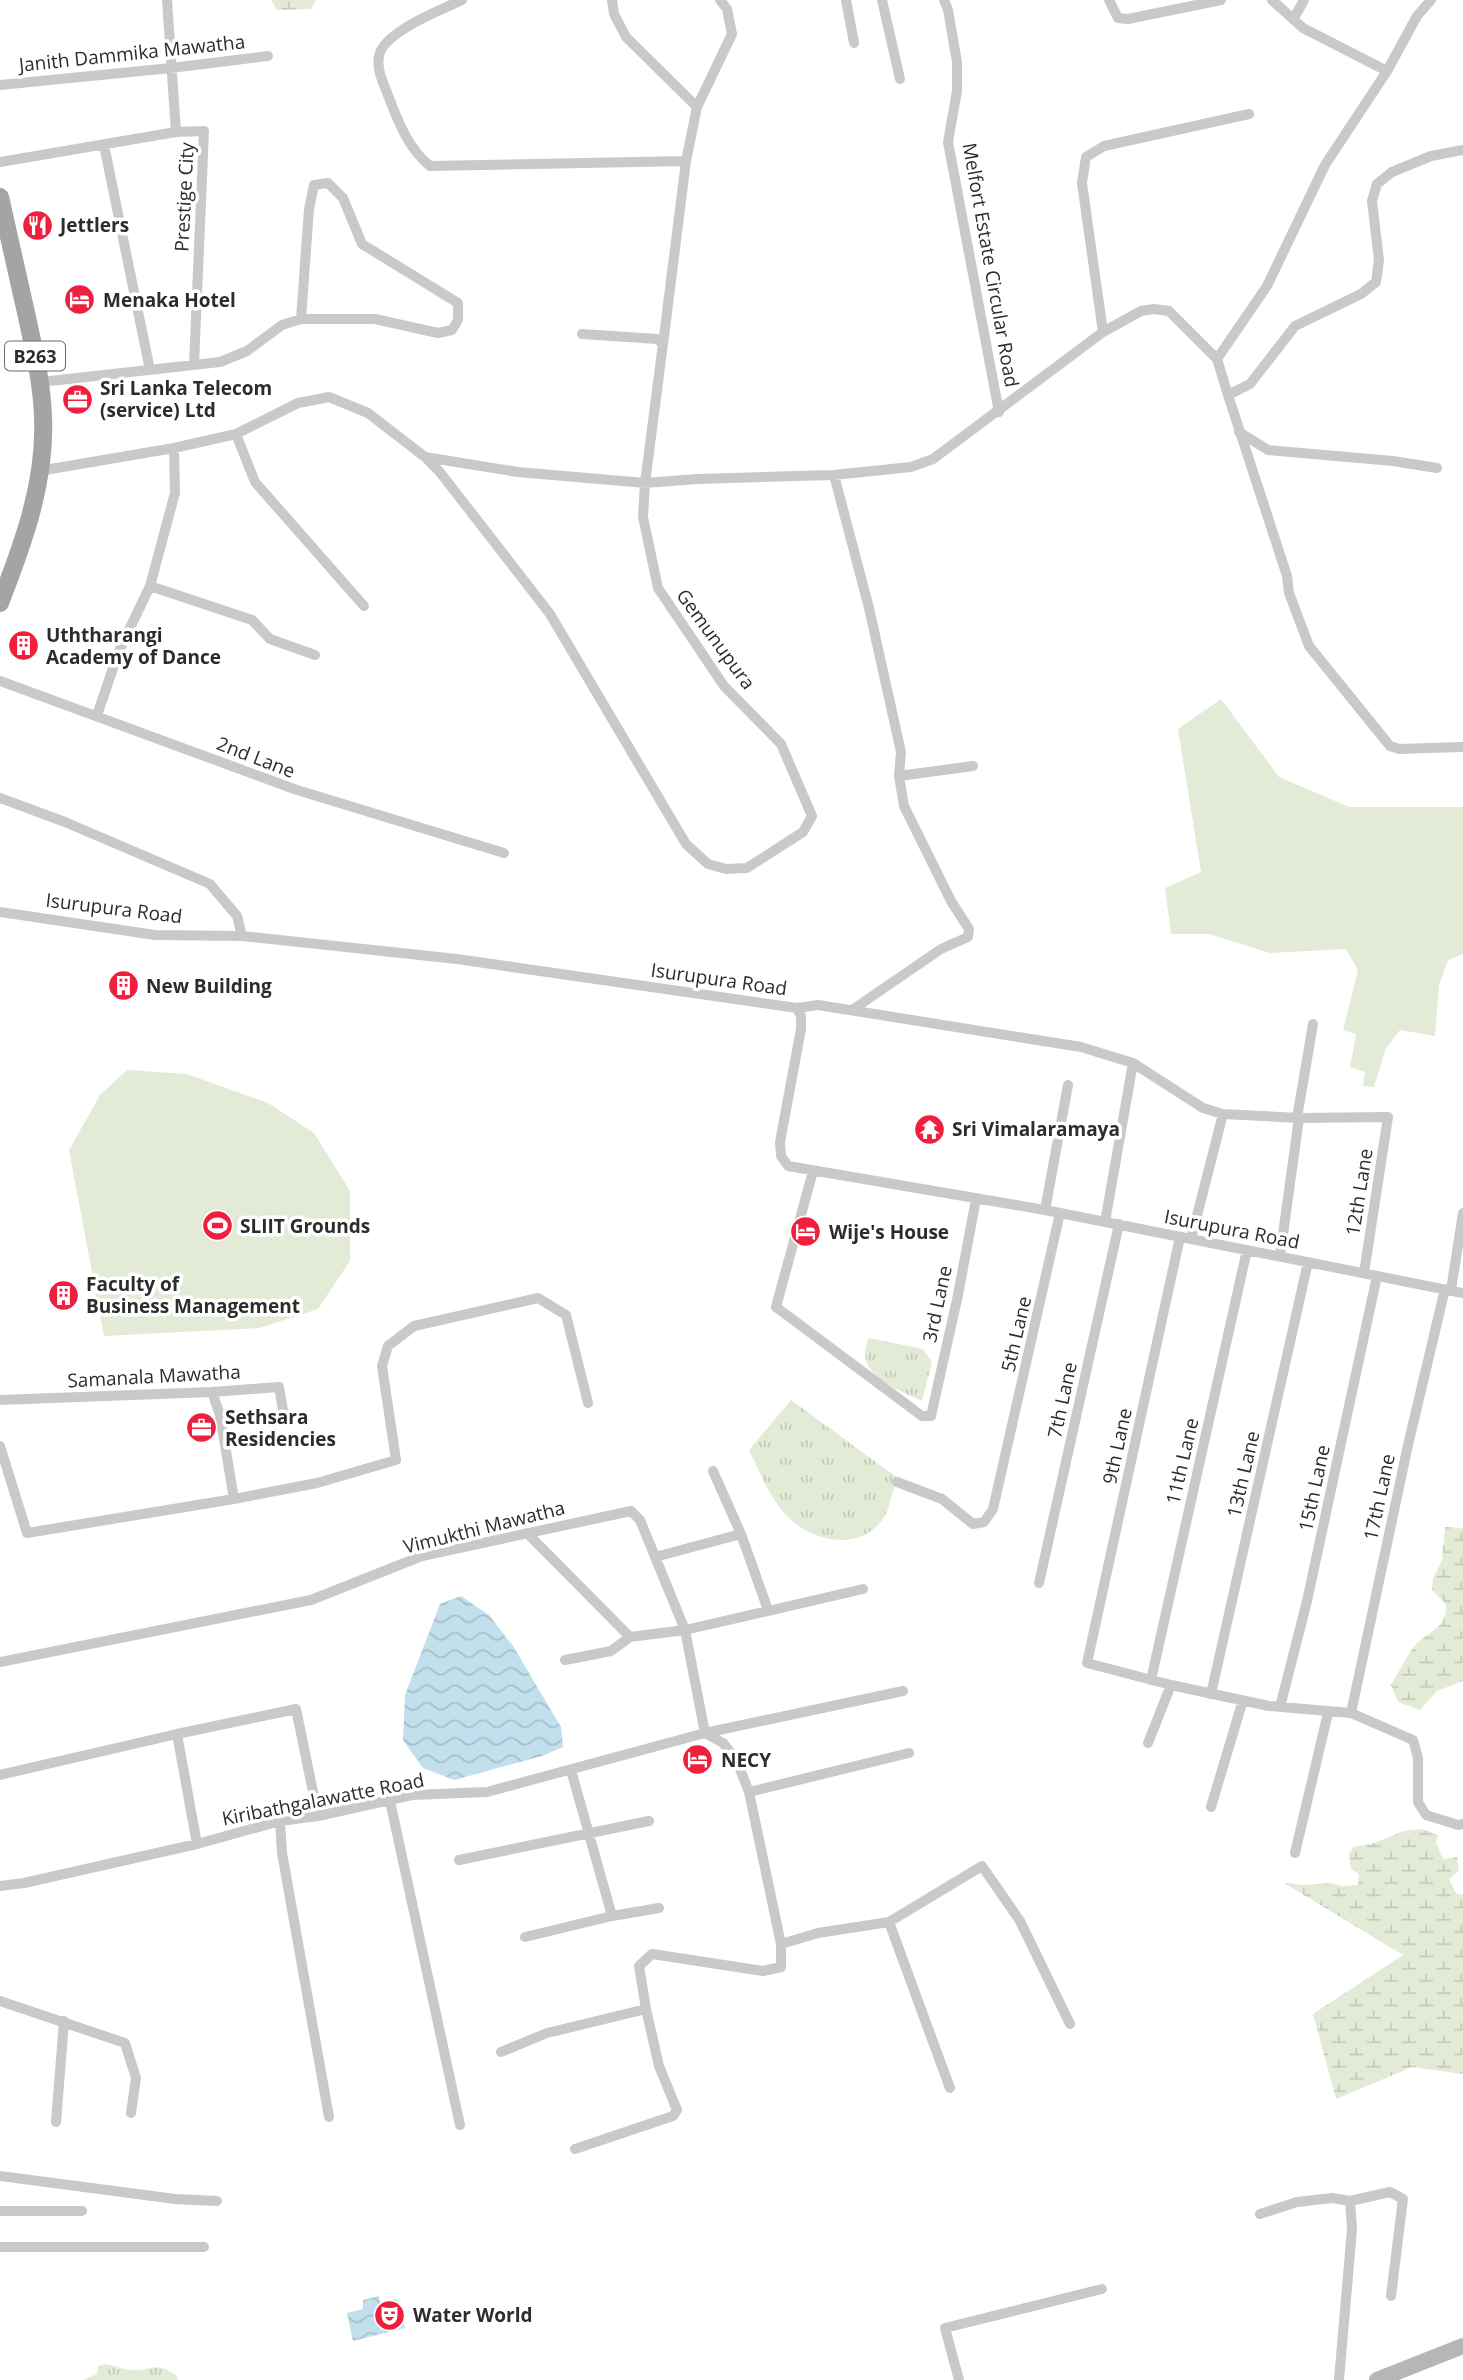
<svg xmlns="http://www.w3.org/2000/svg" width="1463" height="2380" font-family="'Open Sans',sans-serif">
	<defs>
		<pattern id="wetland-marsh" width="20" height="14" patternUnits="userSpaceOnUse" patternTransform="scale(1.75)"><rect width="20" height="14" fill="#e3ebd7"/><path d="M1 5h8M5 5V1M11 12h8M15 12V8" fill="none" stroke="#c3cab9"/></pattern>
		<pattern id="park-tufts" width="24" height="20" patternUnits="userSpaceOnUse" patternTransform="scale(1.75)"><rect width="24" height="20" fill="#e3ebd7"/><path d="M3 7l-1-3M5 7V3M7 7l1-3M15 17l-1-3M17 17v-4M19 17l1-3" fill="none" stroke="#c3cab9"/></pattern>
		<pattern id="water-waves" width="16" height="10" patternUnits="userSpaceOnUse" patternTransform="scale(1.75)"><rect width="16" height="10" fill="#c1dfed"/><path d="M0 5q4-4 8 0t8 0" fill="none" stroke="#a6c0cb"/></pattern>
	</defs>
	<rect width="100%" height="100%" fill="#fff"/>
	<!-- grass -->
	<path fill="#e3ebd7" d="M 1221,699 L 1279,777 L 1349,807 L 1463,807 L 1463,954 L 1448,960 L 1439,985 L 1435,1036 L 1400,1030 L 1386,1048 L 1374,1087 L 1363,1086 L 1365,1072 L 1350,1067 L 1356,1034 L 1343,1030 L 1358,970 L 1346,949 L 1270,953 L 1209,934 L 1171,934 L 1165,888 L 1201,872 L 1178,729 Z
		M 127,1070 L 187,1074 L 268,1103 L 314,1133 L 350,1191 L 350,1261 L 318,1309 L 259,1328 L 104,1336 L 69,1150 L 100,1095 Z"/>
	<!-- wetland -->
	<path fill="url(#wetland-marsh)" d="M 271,0 L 316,0 L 311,9 L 277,10 Z
		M 1445,1527 L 1463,1528 L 1463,1681 L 1437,1691 L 1420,1710 L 1398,1702 L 1391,1685 C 1398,1674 1404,1661 1411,1651 C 1424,1631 1447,1632 1446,1604 L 1432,1590 L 1433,1579 L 1442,1560 Z
		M 1422,1829 L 1438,1835 L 1436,1843 L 1443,1859 L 1457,1857 L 1459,1871 L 1449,1879 L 1456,1893 L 1463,1895 L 1463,2074 L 1412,2067 L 1336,2099 L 1313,2014 L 1403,1955 L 1284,1883 L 1303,1885 L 1329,1883 L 1342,1886 L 1358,1885 L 1359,1874 L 1351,1869 L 1349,1854 L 1353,1847 L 1374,1843 L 1404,1831 Z"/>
	<!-- park -->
	<path fill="url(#park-tufts)" d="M 869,1338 L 923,1349 L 932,1362 L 922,1401 C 903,1392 867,1379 865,1355 C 864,1349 867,1343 869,1338 Z
		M 791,1400 L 899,1479 C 889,1494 892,1508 881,1522 C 856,1552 810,1541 786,1515 C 769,1497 760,1472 749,1450 Z
		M 107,2364 C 115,2366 123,2369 131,2370 C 152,2371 155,2361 176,2375 L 178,2380 L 83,2380 L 97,2374 L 98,2366 Z"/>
	<!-- water -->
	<path fill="url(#water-waves)" d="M 461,1596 L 489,1615 L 513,1646 L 561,1727 L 563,1747 L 542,1756 L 454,1780 L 423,1768 L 403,1740 L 405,1695 L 440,1604 Z
		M 379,2296 L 380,2302 L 397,2299 L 405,2328 L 353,2341 L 347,2313 L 363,2309 L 363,2300 Z"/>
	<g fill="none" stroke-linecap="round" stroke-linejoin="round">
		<!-- street -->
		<path stroke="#c9c9c9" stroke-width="10" d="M 167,0 L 176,132
			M 462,0 C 441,10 383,32 379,56 C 376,72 386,88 391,103 C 400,126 410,150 430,166 L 686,161
			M 612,0 L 614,14 L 626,37 L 697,107
			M 846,0 L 854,43
			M 882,0 L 900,79
			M 944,0 L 948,10 L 957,62 L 957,91 L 948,142 L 999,412
			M 1109,0 L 1118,18 L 1128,19 L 1221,0
			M 1272,0 L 1303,28 L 1387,71
			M 1294,18 L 1304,0
			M 0,85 L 171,68 L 268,56
			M 104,145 L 150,370
			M 0,162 L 176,132 L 204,131 L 194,365
			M 1103,332 L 1082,183 L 1086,157 L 1104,146 L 1249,114
			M 663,344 L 686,161 L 697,107 L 732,34 L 727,9 L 720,0
			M 1217,359 L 1267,286 L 1325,165 L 1387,71 L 1417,16 L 1431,0
			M 41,382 L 220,362 L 247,351 L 282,325 L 301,319 L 375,319 L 438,333 L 452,330 L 458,320 L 458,303 L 362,244 L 343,198 L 328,183 L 314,185 L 309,209 L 301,319
			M 1228,395 L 1287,576 L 1289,593 L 1309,646 L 1390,746 L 1399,749 L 1463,747
			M 1239,432 L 1268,450 L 1393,461 L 1437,468
			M 236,434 L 255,482 L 364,606
			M 425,457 L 518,472 L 645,483 L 697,479 L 834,475 L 911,467 L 933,459 L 1103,332 L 1141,311 L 1154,309 L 1169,311 L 1217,359 L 1228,395 L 1250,384 L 1295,326 L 1361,294 L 1376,282 L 1379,260 L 1372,201 L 1377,184 L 1392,172 L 1431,156 L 1463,150
			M 39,471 L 174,448 L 236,434 L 298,403 L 329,397 L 368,413 L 425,457 L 439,471 L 550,614 L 686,844 L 708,864 L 726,869 L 747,868 L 803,832 L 812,816 L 781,744 L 724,686 L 658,588 L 643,517 L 645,483 L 663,344 L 657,339 L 582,334
			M 834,475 L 869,608 L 901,752 L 899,776 L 904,806 L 951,901 L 969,929 L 968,937 L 941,949 L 852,1010
			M 150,586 L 252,620 L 270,639 L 315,655
			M 0,681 L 297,790 L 504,853
			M 97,715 L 119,651 L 150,586 L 175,493 L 174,448
			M 899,776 L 973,766
			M 0,798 L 65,822 L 210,884 L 237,916 L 242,936
			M 0,912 L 155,935 L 242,936 L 457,959 L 797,1008 L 801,1016 L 801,1029 L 780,1142 L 781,1156 L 788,1166 L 1045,1210 L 1463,1293
			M 797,1008 L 818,1005 L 1081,1047 L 1133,1063 L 1203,1108 L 1223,1114 L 1299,1118 L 1388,1117 L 1364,1273
			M 1297,1118 L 1313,1024
			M 813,1171 L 776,1307 L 922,1416 L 931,1416 L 958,1295 L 976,1199
			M 1045,1210 L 1068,1085
			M 1105,1222 L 1133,1063
			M 1180,1237 L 1087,1663 L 1171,1685 L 1269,1706 L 1351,1713 L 1413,1740 L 1418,1758 L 1418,1802 L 1426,1815 L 1458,1825 L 1463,1824
			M 1191,1239 L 1223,1114
			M 1280,1256 L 1299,1118
			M 1451,1290 L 1463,1213
			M 0,1400 L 212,1392 L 279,1387 L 284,1416
			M 0,1446 L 27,1533 L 234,1499 L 220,1415 L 212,1392
			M 713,1471 L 741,1534 L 768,1610
			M 897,1482 L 942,1499 L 973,1524 L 984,1522 L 993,1509 L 1060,1213
			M 234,1499 L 317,1483 L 396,1460 L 382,1366 L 388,1346 L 414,1326 L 538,1298 L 566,1315 L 588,1403
			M 527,1533 L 630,1637
			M 655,1557 L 741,1534
			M 1039,1583 L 1119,1224
			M 565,1660 L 611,1651 L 630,1637 L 685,1630 L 705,1733 L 903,1691
			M 0,1662 L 311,1600 L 422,1556 L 631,1511 L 640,1520 L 685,1630 L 863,1589
			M 1151,1680 L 1247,1250
			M 1211,1694 L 1308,1262
			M 1280,1707 L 1307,1601 L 1377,1276
			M 1351,1713 L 1408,1445 L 1445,1289
			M 177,1734 L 296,1709 L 318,1816
			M 1148,1743 L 1171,1685
			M 571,1770 L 612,1916
			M 0,1775 L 177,1734 L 197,1844
			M 749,1792 L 909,1753
			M 390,1801 L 460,2125
			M 1211,1807 L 1243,1700
			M 280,1821 L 282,1853 L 329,2117
			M 1295,1853 L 1328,1713
			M 459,1860 L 649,1821
			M 0,1886 L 24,1883 L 197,1844 L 280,1821 L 318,1816 L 412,1795 L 487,1792 L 705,1733 L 723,1743 L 736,1759 L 749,1792 L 781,1944
			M 889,1922 L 982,1866 L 1020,1921 L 1070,2024
			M 525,1937 L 612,1916 L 659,1908
			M 0,2001 L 125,2043 L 136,2078 L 131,2113
			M 501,2052 L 547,2033 L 646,2009
			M 56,2122 L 64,2021
			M 575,2149 L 673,2116 L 677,2110 L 659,2066 L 646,2009 L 639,1966 L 652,1954 L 763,1971 L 781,1967 L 781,1944 L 818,1933 L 889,1922 L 950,2088
			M 0,2176 L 175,2199 L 217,2201
			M 0,2211 L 82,2211
			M 1260,2214 L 1297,2202 L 1332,2198 L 1350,2201 L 1390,2192 L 1403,2199 L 1391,2296
			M 0,2247 L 204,2247
			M 959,2380 L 945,2328 L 1102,2289
			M 1339,2380 L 1352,2229 L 1350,2201"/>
		<!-- secondary -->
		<path stroke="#b6b6b6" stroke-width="16" d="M 1377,2380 L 1463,2346"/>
		<!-- primary -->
		<path stroke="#a4a4a4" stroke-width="18" d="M 0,197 C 9,237 18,277 27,317 C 34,350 42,383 43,417 C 46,482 23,544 0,603"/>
	</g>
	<!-- icons -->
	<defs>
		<symbol id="restaurant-disc" viewBox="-11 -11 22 22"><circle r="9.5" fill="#f11f3e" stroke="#fff"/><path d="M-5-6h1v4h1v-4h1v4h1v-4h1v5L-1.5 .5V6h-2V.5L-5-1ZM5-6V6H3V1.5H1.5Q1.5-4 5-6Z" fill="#fff"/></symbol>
		<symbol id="hotel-disc" viewBox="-11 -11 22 22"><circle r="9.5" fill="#f11f3e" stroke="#fff"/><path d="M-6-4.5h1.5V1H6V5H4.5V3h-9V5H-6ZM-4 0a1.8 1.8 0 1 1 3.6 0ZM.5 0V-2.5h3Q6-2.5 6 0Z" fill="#fff"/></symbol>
		<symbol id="office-disc" viewBox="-11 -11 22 22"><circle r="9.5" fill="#f11f3e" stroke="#fff"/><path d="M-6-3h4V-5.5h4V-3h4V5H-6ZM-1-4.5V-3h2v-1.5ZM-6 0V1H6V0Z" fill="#fff"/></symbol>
		<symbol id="building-disc" viewBox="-11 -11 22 22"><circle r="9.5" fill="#f11f3e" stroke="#fff"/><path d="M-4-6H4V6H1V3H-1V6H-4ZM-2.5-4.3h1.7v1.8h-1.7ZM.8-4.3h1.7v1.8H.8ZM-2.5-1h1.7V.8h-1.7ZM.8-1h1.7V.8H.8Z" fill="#fff"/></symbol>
		<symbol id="temple-disc" viewBox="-11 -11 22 22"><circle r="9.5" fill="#f11f3e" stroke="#fff"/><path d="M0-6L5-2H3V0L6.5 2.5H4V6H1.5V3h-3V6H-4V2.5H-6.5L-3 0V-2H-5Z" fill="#fff"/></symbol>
		<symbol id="stadium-disc" viewBox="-11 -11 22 22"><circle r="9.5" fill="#f11f3e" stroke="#fff"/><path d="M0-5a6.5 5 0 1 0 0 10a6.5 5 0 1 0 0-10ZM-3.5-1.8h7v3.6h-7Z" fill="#fff"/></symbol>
		<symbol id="theatre-disc" viewBox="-11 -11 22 22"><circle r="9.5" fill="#f11f3e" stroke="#fff"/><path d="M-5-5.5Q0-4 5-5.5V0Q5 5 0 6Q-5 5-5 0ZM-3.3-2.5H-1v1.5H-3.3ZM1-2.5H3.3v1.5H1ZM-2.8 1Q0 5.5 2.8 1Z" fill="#fff"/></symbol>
	</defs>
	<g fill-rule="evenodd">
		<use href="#restaurant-disc" x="20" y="208" width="35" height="35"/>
		<use href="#hotel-disc" x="62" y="282" width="35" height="35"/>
		<use href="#office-disc" x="60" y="382" width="35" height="35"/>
		<use href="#building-disc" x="6" y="628" width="35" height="35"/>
		<use href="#building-disc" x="106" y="968" width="35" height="35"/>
		<use href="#temple-disc" x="912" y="1112" width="35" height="35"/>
		<use href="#stadium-disc" x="200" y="1208" width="35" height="35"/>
		<use href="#hotel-disc" x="788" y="1214" width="35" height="35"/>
		<use href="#building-disc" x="46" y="1278" width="35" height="35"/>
		<use href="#office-disc" x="184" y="1410" width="35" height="35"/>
		<use href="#hotel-disc" x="680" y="1742" width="35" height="35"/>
		<use href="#theatre-disc" x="372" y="2298" width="35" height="35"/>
	</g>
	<g text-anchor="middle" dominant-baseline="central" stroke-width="7" stroke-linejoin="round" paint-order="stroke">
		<!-- shield labels -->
		<rect fill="#fff" stroke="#6b6b6b" stroke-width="2" x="5" y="341.5" width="60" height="29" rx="5"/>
		<g font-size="18" font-weight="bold" fill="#2c2c2c">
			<text x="35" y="356">B263</text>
		</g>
		<!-- street labels -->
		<g font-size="19" fill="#2c2c2c" stroke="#fff">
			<text transform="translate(132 53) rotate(-6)">Janith Dammika Mawatha</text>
			<text transform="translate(184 197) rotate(-87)">Prestige City</text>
			<text transform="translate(991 265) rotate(80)">Melfort Estate Circular Road</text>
			<text transform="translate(716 639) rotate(54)">Gemunupura</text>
			<text transform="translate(256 757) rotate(21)">2nd Lane</text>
			<text transform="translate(114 908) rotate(7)">Isurupura Road</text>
			<text transform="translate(719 979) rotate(8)">Isurupura Road</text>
			<text transform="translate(1359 1192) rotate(-81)">12th Lane</text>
			<text transform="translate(1232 1229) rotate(11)">Isurupura Road</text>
			<text transform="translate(937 1304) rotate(-78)">3rd Lane</text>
			<text transform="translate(1016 1334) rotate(-77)">5th Lane</text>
			<text transform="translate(154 1376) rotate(-3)">Samanala Mawatha</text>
			<text transform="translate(1062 1400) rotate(-78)">7th Lane</text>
			<text transform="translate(1117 1446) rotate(-78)">9th Lane</text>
			<text transform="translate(1182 1461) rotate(-77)">11th Lane</text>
			<text transform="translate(1243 1474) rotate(-77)">13th Lane</text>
			<text transform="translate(1314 1488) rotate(-78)">15th Lane</text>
			<text transform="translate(1379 1497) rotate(-78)">17th Lane</text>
			<text transform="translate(484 1527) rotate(-14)">Vimukthi Mawatha</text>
			<text transform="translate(323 1799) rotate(-11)">Kiribathgalawatte Road</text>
		</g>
		<!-- poi labels -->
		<g font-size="19" font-weight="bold" fill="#2c2c2c" stroke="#fff" text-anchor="start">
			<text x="60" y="225">Jettlers</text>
			<text x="103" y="300">Menaka Hotel</text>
			<text x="100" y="388">Sri Lanka Telecom<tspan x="100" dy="22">(service) Ltd</tspan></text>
			<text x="46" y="635">Uththarangi<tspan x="46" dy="22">Academy of Dance</tspan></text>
			<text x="146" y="986">New Building</text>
			<text x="952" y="1129">Sri Vimalaramaya</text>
			<text x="240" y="1226">SLIIT Grounds</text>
			<text x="829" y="1232">Wije's House</text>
			<text x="86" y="1284">Faculty of<tspan x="86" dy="22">Business Management</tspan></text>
			<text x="225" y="1417">Sethsara<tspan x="225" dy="22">Residencies</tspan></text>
			<text x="721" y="1760">NECY</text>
			<text x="413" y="2315">Water World</text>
		</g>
	</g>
</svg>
